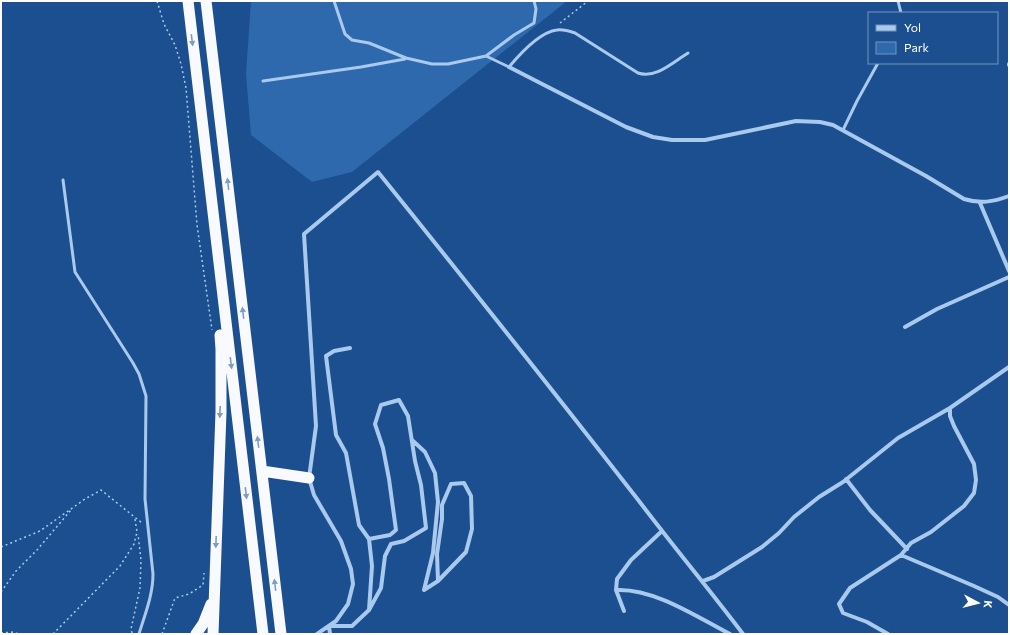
<svg xmlns="http://www.w3.org/2000/svg" width="1010" height="635" font-family="Commissioner,sans-serif">
	<rect width="100%" height="100%" fill="#1b4f8f"/>
	<!-- green -->
	<path fill="#2e69ad" d="M 251,1 L 567,1 L 352,172 L 312,182 L 251,135 L 246,74 Z"/>
	<g fill="none" stroke-linecap="round" stroke-linejoin="round">
		<!-- path -->
		<path stroke="#a9c9ee" stroke-width="1.5" stroke-dasharray="2 3" stroke-linecap="butt" d="M 157,1 L 164,24 L 175,45 L 181,64 L 186,88 L 197,225 L 212,330
			M 560,23 L 588,1
			M 1,547 L 40,531 L 85,499 L 101,490 L 142,523
			M 1,592 L 16,571 L 37,550 L 71,510
			M 1,633 L 14,632 L 18,634
			M 132,633 L 131,629 L 140,588 L 141,560 L 138,534
			M 53,634 L 120,566 L 134,544 L 137,532 L 135,519
			M 162,634 L 175,598 L 189,594 L 203,585 L 204,573"/>
		<!-- service -->
		<path stroke="#a9c9ee" stroke-width="3" d="M 334,1 L 345,34 L 352,40 L 369,43 L 406,58 L 432,64 L 448,64 L 486,56 L 509,67 C 519,55 540,32 557,30 C 563,29 569,31 575,33 L 638,73 C 656,79 673,62 688,53
			M 898,1 L 901,13
			M 486,56 L 514,35 L 534,23 L 536,9 L 534,1
			M 263,81 L 361,67 L 405,59
			M 843,130 L 857,101 L 878,63
			M 63,180 L 75,272 L 133,363 L 139,374 L 146,396 L 145,499 L 153,574 C 153,595 145,614 139,634"/>
		<!-- minor -->
		<path stroke="#a9c9ee" stroke-width="4" d="M 1009,64 L 1009,65
			M 509,67 L 626,127 L 653,137 L 672,140 L 705,140 L 796,121 L 820,122 L 833,125 L 926,176 L 964,199 C 980,204 993,202 1009,196
			M 980,203 L 1009,271
			M 905,327 L 937,309 L 1009,277
			M 350,348 L 334,351 L 326,356 L 336,435 L 346,453 L 359,525 L 369,539
			M 412,440 L 425,452 L 435,473 L 438,502 L 433,553 L 424,590 L 438,581 L 466,552 L 472,529 L 471,496 L 464,483 L 451,484 L 442,505 L 442,519 L 437,554 L 438,581
			M 846,479 L 870,510 L 907,549
			M 662,531 L 631,560 L 617,579 L 616,590 C 654,588 697,617 730,634
			M 901,555 L 974,586 L 998,597 L 1009,605
			M 703,581 L 714,577 L 762,547 L 779,533 L 794,517 L 819,497 L 843,482 L 898,438 L 950,408
			M 616,590 L 624,611
			M 317,634 L 336,621 L 348,604 L 353,584 L 351,569 L 341,541 L 314,495 L 309,478 L 316,426 L 304,234 L 378,172 C 466,281 553,391 639,501 C 673,546 709,589 743,634
			M 330,634 L 329,626 L 352,626 L 369,610 L 381,588 L 385,556 L 391,544 L 404,541 L 426,528 L 421,485 L 415,461 L 408,416 L 399,400 L 381,405 L 375,424 L 383,448 L 389,479 L 396,530 L 390,535 L 369,539 L 372,566 L 369,610
			M 888,634 L 867,622 L 843,613 L 839,604 L 850,588 L 901,555 L 911,543 L 931,532 L 964,506 L 974,493 L 976,480 L 974,464 L 954,426 L 950,416 L 950,408 L 1009,367"/>
		<!-- trunk -->
		<path stroke="#f8faff" stroke-width="11" d="M 188,1 L 263,634
			M 206,1 L 281,634
			M 262,471 L 309,478
			M 196,634 L 203,624 L 211,604
			M 213,634 L 221,412 L 221,349 L 220,335"/>
	</g>
	<!-- one-way arrows -->
	<defs><path id="oneway-solid" d="M-6-.8H1V-3.2L6.5 0L1 3.2V.8H-6Z"/></defs>
	<g fill="#7e9cc1">
		<use href="#oneway-solid" transform="translate(192 40) rotate(83)"/>
		<use href="#oneway-solid" transform="translate(228 184) rotate(-97)"/>
		<use href="#oneway-solid" transform="translate(243 313) rotate(-97)"/>
		<use href="#oneway-solid" transform="translate(231 363) rotate(83)"/>
		<use href="#oneway-solid" transform="translate(220 412) rotate(92)"/>
		<use href="#oneway-solid" transform="translate(258 442) rotate(-97)"/>
		<use href="#oneway-solid" transform="translate(246 493) rotate(83)"/>
		<use href="#oneway-solid" transform="translate(216 542) rotate(92)"/>
		<use href="#oneway-solid" transform="translate(275 585) rotate(-97)"/>
	</g>
	<!-- border -->
	<rect width="1010" height="635" fill="none" stroke="#ffffff" stroke-width="4"/>
	<!-- legend -->
	<rect x="868" y="12" width="130" height="52" fill="#1b4f8f" stroke="#7695bc"/>
	<rect x="876" y="25" width="20" height="6" fill="#a9c9ee" stroke="#7695bc"/>
	<text x="904" y="32" font-size="12" fill="#ffffff">Yol</text>
	<rect x="876" y="42" width="20" height="12" fill="#2e69ad" stroke="#7695bc"/>
	<text x="904" y="52" font-size="12" fill="#ffffff">Park</text>
	<!-- north arrow -->
	<g transform="translate(978 603) rotate(97)" stroke="#1b4f8f" stroke-width="3" paint-order="stroke">
	<path d="M0-3L7 15L0 10L-7 15Z" fill="#ffffff"/>
	<text y="-6" font-size="11" font-weight="bold" text-anchor="middle" fill="#ffffff">K</text>
	</g>
</svg>
